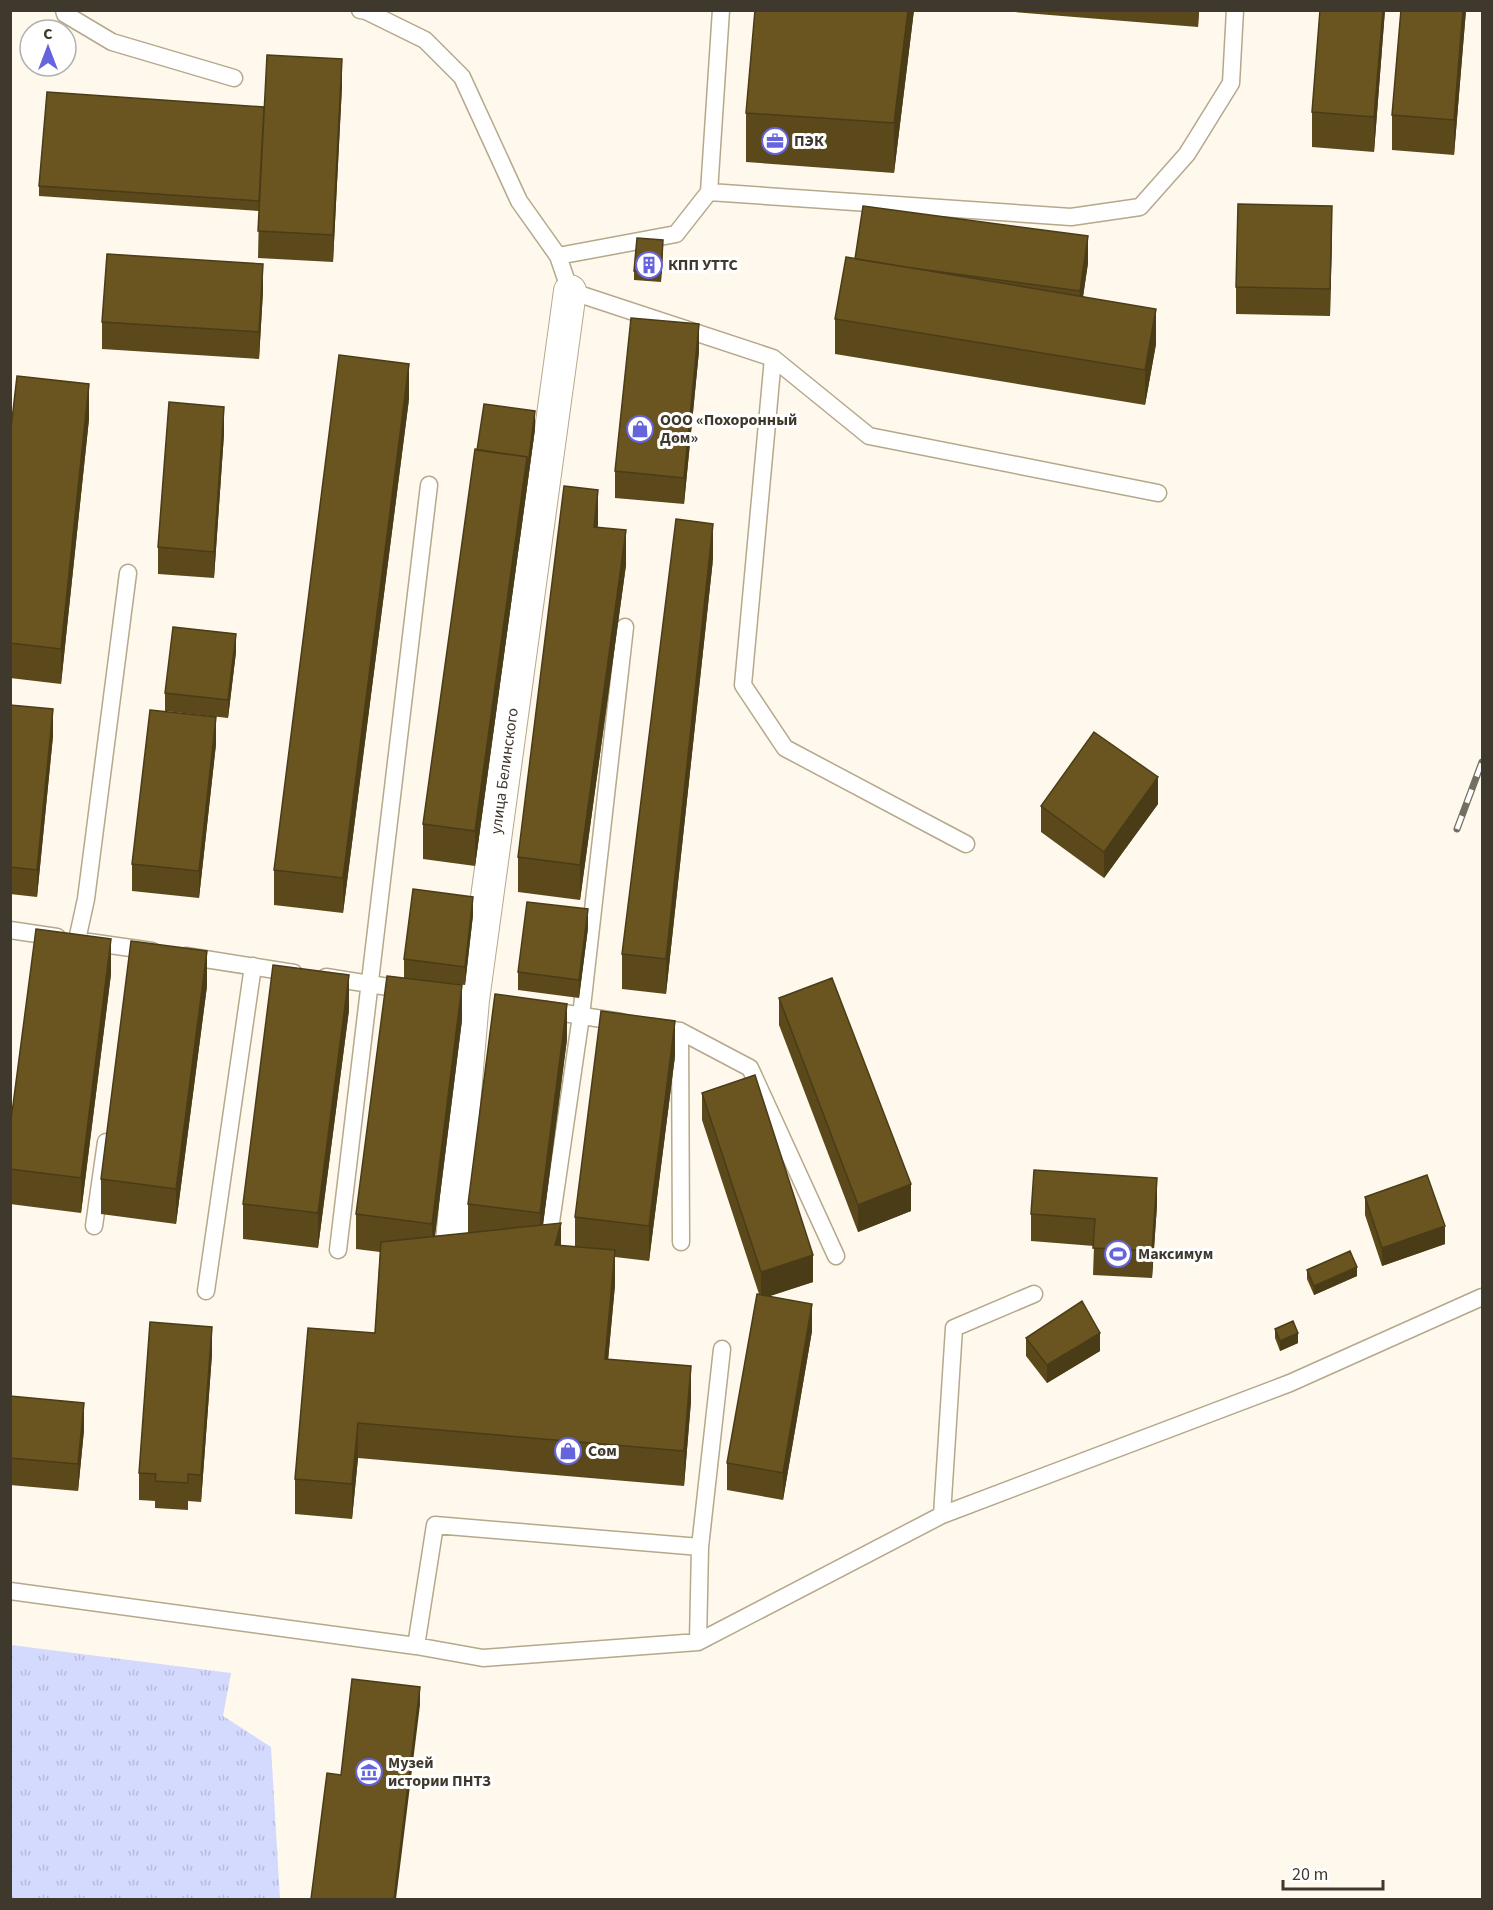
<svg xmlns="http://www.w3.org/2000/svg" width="1493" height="1910" font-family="'Source Sans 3',sans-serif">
	<defs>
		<pattern id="grass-tufts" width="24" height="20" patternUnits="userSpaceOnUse" patternTransform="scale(1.5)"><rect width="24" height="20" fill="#d4d9fe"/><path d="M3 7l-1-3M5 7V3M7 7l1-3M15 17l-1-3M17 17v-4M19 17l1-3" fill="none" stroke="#b7bbda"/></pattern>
	</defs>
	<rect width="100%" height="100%" fill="#fef9ec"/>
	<!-- grass -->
	<path fill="url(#grass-tufts)" d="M 11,1645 L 231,1673 L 223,1716 L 271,1747 L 280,1899 L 11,1899 Z"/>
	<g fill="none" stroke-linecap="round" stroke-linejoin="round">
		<defs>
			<path id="lane" d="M 64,10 L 65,14 L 112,42 L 234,78
				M 360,10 L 366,11 L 425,40 L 462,77 L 519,201 L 558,256 L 570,291 L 773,358 L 743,685 L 785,748 L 966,844
				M 709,192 L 1071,217 L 1140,207 L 1187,154 L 1231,83 L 1235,10
				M 558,256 L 676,234 L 709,192 L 721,10
				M 773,358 L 869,436 L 1158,493
				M 10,930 L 57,937
				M 77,940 L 86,899 L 128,573
				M 89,942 L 152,951
				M 186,956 L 294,973
				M 326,977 L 407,990
				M 545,1010 L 621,1022
				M 652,1027 L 680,1031 L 750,1068 L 836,1256
				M 680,1031 L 681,1242
				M 551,1222 L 581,1016 L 625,627
				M 94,1226 L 106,1142
				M 338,1250 L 429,485
				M 206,1291 L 253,966
				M 942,1515 L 954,1328 L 1034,1294
				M 10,1591 L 416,1646 L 483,1658 L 698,1642 L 942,1515 L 1290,1383 L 1482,1297
				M 698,1642 L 700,1547 L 722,1349
				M 416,1646 L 435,1525 L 700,1547"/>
			<g id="street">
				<path id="s1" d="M 451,1254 L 473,1000 L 570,291"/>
			</g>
		</defs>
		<!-- lane casing -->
		<use href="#lane" stroke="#b5a88b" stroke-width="19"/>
		<!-- street casing -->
		<use href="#street" stroke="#b5a88b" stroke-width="34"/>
		<!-- lane -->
		<use href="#lane" stroke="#fff" stroke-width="16"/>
		<!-- street -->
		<use href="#street" stroke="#fff" stroke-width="32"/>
		<defs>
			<path id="rail" d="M 1457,829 L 1482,762"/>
		</defs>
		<!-- rail casing -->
		<use href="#rail" stroke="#756f63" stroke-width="7"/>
		<!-- rail -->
		<use href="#rail" stroke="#fff" stroke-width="4.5" stroke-dasharray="14" stroke-linecap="butt"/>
	</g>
	<!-- wall -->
	<path fill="#5b491c" d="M 755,10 L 914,10 L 894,173 L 746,162 L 746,113 Z
		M 989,10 L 1199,10 L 1198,27 Z
		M 1320,10 L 1385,10 L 1374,152 L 1312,147 L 1312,112 Z
		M 1401,10 L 1466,10 L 1454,155 L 1392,150 L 1392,115 Z
		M 342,86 L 333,262 L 258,258 L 259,211 L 39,196 L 39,186 L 264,107 Z
		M 1332,233 L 1330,316 L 1236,314 L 1236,287 Z
		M 663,249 L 661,282 L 634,280 L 634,271 Z
		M 855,259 L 1088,263 L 1083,296 L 1156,344 L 1145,405 L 835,354 L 835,319 Z
		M 263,291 L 259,359 L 102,349 L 102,322 Z
		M 699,351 L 684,504 L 615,498 L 615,471 Z
		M 409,399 L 343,913 L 274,905 L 274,870 Z
		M 89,419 L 61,684 L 10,678 L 10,437 Z
		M 535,429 L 475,866 L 423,859 L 423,824 L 477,450 Z
		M 224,434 L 214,578 L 158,574 L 158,547 Z
		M 598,527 L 626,565 L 580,900 L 518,892 L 518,857 Z
		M 713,559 L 666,994 L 622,989 L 622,954 Z
		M 236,652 L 228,718 L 165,711 L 165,693 Z
		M 10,705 L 53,736 L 37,897 L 10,894 Z
		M 216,744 L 199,898 L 132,891 L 132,864 Z
		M 1158,804 L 1104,878 L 1041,832 L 1041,806 Z
		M 473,915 L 465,985 L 404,978 L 404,959 Z
		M 588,928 L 579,998 L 518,990 L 518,972 Z
		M 111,974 L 81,1213 L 10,1204 L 10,1128 Z
		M 207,986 L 176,1224 L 101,1214 L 101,1179 Z
		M 779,998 L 911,1211 L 858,1232 L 779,1025 Z
		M 349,1010 L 318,1248 L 243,1239 L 243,1204 Z
		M 462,1020 L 435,1236 L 468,1233 L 468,1204 L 567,1039 L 543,1225 L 561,1246 L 575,1247 L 575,1217 L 675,1056 L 649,1261 L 615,1257 L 615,1285 L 608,1359 L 691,1401 L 684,1486 L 358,1458 L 352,1519 L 295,1514 L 295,1479 L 375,1333 L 380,1252 L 356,1249 L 356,1214 Z
		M 702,1093 L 813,1282 L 769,1296 L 812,1331 L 783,1500 L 727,1490 L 727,1463 L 759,1294 L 702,1120 Z
		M 1365,1197 L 1445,1244 L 1382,1266 L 1365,1215 Z
		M 1157,1205 L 1152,1278 L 1093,1275 L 1094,1246 L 1031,1241 L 1031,1214 Z
		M 1307,1270 L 1357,1276 L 1314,1295 L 1307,1279 Z
		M 1275,1329 L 1298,1343 L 1280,1351 L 1275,1338 Z
		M 1026,1338 L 1100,1351 L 1047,1383 L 1026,1356 Z
		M 212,1354 L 201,1502 L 188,1501 L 188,1510 L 155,1508 L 155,1501 L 139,1500 L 139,1473 Z
		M 10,1396 L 84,1430 L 78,1491 L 10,1485 Z"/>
	<!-- shaded-wall -->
	<path fill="#4a3c17" d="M 908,10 L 914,10 L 894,173 L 894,123 Z
		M 1198,10 L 1199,10 L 1198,27 Z
		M 1383,10 L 1385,10 L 1374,152 L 1374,117 Z
		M 1463,10 L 1466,10 L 1454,155 L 1454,120 Z
		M 342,59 L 342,86 L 333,262 L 333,235 Z
		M 1332,206 L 1332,233 L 1330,316 L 1330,289 Z
		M 1088,236 L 1088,263 L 1080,318 L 1080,291 Z
		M 663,240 L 663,249 L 661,282 L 661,273 Z
		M 263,264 L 263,291 L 259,359 L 259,332 Z
		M 1156,309 L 1156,344 L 1145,405 L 1145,370 Z
		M 699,324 L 699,351 L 684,504 L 684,478 Z
		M 409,364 L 409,399 L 343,913 L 343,878 Z
		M 89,384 L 89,419 L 61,684 L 61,649 Z
		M 224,407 L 224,434 L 214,578 L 214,552 Z
		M 535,411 L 535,429 L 475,866 L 475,831 L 527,457 Z
		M 598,490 L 598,525 L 594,562 L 594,527 Z
		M 713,524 L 713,559 L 666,994 L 666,959 Z
		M 626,530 L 626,565 L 580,900 L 580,865 Z
		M 236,634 L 236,652 L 228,718 L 228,700 Z
		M 53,709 L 53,736 L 37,897 L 37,870 Z
		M 216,717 L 216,744 L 199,898 L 199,871 Z
		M 1158,777 L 1158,804 L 1104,878 L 1104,852 Z
		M 473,897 L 473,915 L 465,985 L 465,967 Z
		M 588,909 L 588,928 L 579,998 L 579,980 Z
		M 111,939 L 111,974 L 81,1213 L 81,1178 Z
		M 207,951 L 207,986 L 176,1224 L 176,1189 Z
		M 349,975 L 349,1010 L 318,1248 L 318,1213 Z
		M 462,985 L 462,1020 L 432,1259 L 432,1224 Z
		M 567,1004 L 567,1039 L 540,1248 L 540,1213 Z
		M 675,1021 L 675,1056 L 649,1261 L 649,1226 Z
		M 1157,1178 L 1157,1205 L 1152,1278 L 1152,1251 Z
		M 911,1184 L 911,1211 L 858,1232 L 858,1205 Z
		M 561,1223 L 561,1258 L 555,1245 Z
		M 1445,1226 L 1445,1244 L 1382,1266 L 1382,1248 Z
		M 615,1250 L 615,1285 L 605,1394 L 605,1359 Z
		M 813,1255 L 813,1282 L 761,1299 L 761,1272 Z
		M 1357,1267 L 1357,1276 L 1314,1295 L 1314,1286 Z
		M 812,1304 L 812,1331 L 783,1500 L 783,1473 Z
		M 212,1327 L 212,1354 L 201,1502 L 201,1475 Z
		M 1100,1333 L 1100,1351 L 1047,1383 L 1047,1365 Z
		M 1298,1333 L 1298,1343 L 1280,1351 L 1280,1341 Z
		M 691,1366 L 691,1401 L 684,1486 L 684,1451 Z
		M 84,1403 L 84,1430 L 78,1491 L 78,1464 Z
		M 358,1423 L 358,1458 L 352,1519 L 352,1484 Z
		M 420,1687 L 420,1705 L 396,1899 L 394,1899 Z"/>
	<!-- building -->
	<path fill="#6a5521" stroke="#4a3c17" stroke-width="1.5" d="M 755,10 L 908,10 L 894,123 L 746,113 Z
		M 1320,10 L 1383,10 L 1374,117 L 1312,112 Z
		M 1401,10 L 1463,10 L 1454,120 L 1392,115 Z
		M 267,55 L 342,59 L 333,235 L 258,231 Z
		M 47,92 L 264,107 L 259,201 L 39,186 Z
		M 1238,204 L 1332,206 L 1330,289 L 1236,287 Z
		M 863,206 L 1088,236 L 1080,291 L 905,267 L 855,259 Z
		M 637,238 L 663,240 L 661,273 L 634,271 Z
		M 107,254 L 263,264 L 259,332 L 102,322 Z
		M 846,257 L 1156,309 L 1145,370 L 835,319 Z
		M 631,318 L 699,324 L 684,478 L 615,471 Z
		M 339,355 L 409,364 L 343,878 L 274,870 Z
		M 17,376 L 89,384 L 61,649 L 10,643 L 10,437 Z
		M 169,402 L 224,407 L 214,552 L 158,547 Z
		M 484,404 L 535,411 L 527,473 L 527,457 L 477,450 Z
		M 475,449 L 527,457 L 475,831 L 423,824 Z
		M 564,486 L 598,490 L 594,527 L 626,530 L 580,865 L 518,857 Z
		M 676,519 L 713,524 L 666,959 L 622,954 Z
		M 173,627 L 236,634 L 228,700 L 165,693 Z
		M 10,705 L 53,709 L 37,870 L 10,867 Z
		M 150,710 L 216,717 L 199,871 L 132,864 Z
		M 1094,732 L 1158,777 L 1104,852 L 1041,806 Z
		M 413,889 L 473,897 L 465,967 L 404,959 Z
		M 527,902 L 588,909 L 579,980 L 518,972 Z
		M 36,929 L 111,939 L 81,1178 L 10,1169 L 10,1128 Z
		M 131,941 L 207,951 L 176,1189 L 101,1179 Z
		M 273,965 L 349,975 L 318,1213 L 243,1204 Z
		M 387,976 L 462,985 L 432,1224 L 356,1214 Z
		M 832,978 L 911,1184 L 858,1205 L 779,998 Z
		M 495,994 L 567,1004 L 540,1213 L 468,1204 Z
		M 601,1011 L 675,1021 L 649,1226 L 575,1217 Z
		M 755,1075 L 813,1255 L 761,1272 L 702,1093 Z
		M 1034,1170 L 1157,1178 L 1152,1251 L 1093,1248 L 1095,1219 L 1031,1214 Z
		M 1427,1175 L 1445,1226 L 1382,1248 L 1365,1197 Z
		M 561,1223 L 555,1245 L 615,1250 L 605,1359 L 691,1366 L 684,1451 L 358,1423 L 352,1484 L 295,1479 L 308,1328 L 375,1333 L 381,1242 Z
		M 1350,1251 L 1357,1267 L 1314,1286 L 1307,1270 Z
		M 757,1294 L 812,1304 L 783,1473 L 727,1463 Z
		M 1082,1301 L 1100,1333 L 1047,1365 L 1026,1338 Z
		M 1293,1321 L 1298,1333 L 1280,1341 L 1275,1329 Z
		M 150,1322 L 212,1327 L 201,1475 L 188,1474 L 188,1483 L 155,1481 L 156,1474 L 139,1473 Z
		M 10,1396 L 84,1403 L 78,1464 L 10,1458 Z
		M 352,1679 L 420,1687 L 394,1899 L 311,1899 L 327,1773 L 341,1775 Z"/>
	<!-- icons -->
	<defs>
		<symbol id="office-ring" viewBox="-11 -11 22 22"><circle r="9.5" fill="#fff" stroke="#6564dd" stroke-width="1.5"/><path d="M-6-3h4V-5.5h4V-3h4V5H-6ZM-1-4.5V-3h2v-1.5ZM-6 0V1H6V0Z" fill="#6564dd"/></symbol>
		<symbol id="building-ring" viewBox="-11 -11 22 22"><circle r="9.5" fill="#fff" stroke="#6564dd" stroke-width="1.5"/><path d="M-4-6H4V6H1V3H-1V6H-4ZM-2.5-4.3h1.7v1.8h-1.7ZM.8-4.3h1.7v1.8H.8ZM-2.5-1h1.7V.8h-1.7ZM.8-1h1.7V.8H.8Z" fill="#6564dd"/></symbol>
		<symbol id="shop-ring" viewBox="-11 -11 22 22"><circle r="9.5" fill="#fff" stroke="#6564dd" stroke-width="1.5"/><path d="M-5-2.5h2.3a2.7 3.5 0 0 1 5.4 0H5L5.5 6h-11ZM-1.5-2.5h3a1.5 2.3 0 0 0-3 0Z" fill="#6564dd"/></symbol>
		<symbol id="stadium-ring" viewBox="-11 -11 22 22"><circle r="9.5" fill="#fff" stroke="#6564dd" stroke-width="1.5"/><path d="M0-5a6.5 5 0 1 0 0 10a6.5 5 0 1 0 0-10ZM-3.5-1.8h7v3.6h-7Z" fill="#6564dd"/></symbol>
		<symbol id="museum-ring" viewBox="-11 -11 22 22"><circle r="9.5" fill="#fff" stroke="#6564dd" stroke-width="1.5"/><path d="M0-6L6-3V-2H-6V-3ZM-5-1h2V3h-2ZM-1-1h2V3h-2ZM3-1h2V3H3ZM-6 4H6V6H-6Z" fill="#6564dd"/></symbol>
	</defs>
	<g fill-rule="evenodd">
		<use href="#office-ring" x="760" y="126" width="30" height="30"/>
		<use href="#building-ring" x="634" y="250" width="30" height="30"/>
		<use href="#shop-ring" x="625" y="414" width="30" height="30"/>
		<use href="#stadium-ring" x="1103" y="1239" width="30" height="30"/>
		<use href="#shop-ring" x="553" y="1436" width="30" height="30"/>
		<use href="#museum-ring" x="354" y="1757" width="30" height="30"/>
	</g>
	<g text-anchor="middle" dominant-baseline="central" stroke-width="6" stroke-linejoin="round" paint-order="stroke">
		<!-- poi labels -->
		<g font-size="16" font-weight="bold" fill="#3f392d" stroke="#fff" text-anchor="start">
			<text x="794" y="141">ПЭК</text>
			<text x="668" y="265">КПП УТТС</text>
			<text x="660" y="420">ООО «Похоронный<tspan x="660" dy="18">Дом»</tspan></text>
			<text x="1138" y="1254">Максимум</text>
			<text x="588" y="1451">Сом</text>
			<text x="388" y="1763">Музей<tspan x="388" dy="18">истории ПНТЗ</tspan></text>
		</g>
		<!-- street labels -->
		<g font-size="16" fill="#3f392d" stroke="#fff">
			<text stroke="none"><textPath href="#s1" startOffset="486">улица Белинского</textPath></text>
		</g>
	</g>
	<!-- border -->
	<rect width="1493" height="1910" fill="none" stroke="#3f392d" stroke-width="24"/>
	<!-- north arrow -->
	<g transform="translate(48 48)"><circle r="28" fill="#ffffff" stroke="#b2b0ab" stroke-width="1.5"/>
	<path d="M0-4.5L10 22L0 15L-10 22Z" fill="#6564dd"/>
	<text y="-9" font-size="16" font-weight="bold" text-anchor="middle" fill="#3f392d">С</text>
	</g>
	<!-- scale -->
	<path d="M1283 1880v9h100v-9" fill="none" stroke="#3f392d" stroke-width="3"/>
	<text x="1292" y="1880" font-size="18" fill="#3f392d" stroke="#ffffff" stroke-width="4.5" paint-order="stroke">20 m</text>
</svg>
